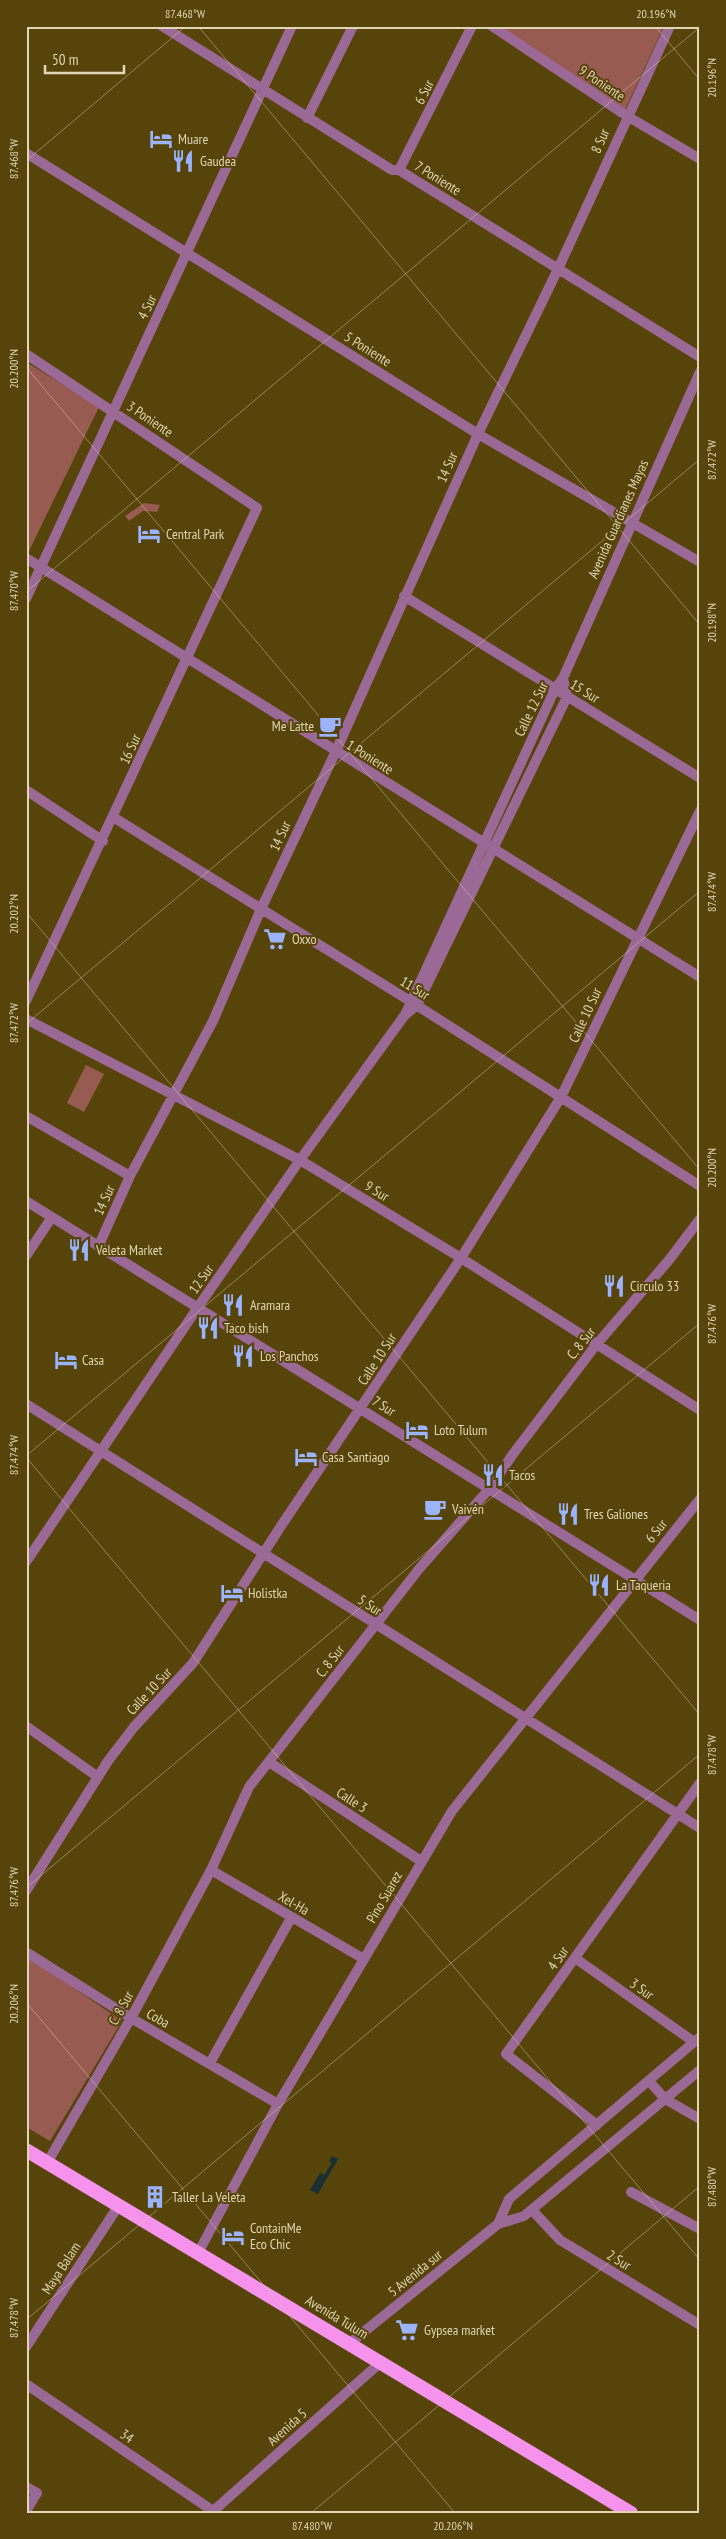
<svg xmlns="http://www.w3.org/2000/svg" width="726" height="2539" font-family="'PT Sans Narrow',sans-serif">
	<rect width="100%" height="100%" fill="#56440a"/>
	<!-- green -->
	<path fill="#985b51" d="M 499,26 L 664,26 L 625,110 Z
		M 26,362 L 99,407 L 28,553 L 26,552 Z
		M 144,503 L 160,505 L 157,512 L 143,511 L 129,521 L 125,516 Z
		M 86,1065 L 104,1074 L 84,1112 L 67,1103 Z
		M 26,1955 L 122,2021 L 50,2141 L 26,2127 Z"/>
	<!-- water -->
	<path fill="#1a2f32" d="M 332,2156 L 338,2159 L 318,2194 L 310,2190 L 320,2173 L 324,2175 L 332,2163 L 329,2161 Z"/>
	<g fill="none" stroke-linecap="round" stroke-linejoin="round">
		<!-- minor -->
		<path stroke="#9a6996" stroke-width="10" d="M 162,26 L 392,170 L 399,170 L 700,357
			M 492,26 L 627,116 L 700,159
			M 307,118 L 353,26
			M 399,170 L 472,26
			M 26,354 L 257,508 L 26,1001
			M 404,596 L 700,778
			M 26,599 L 292,26
			M 26,790 L 103,841
			M 113,817 L 410,1001 L 700,1186
			M 405,1015 L 555,689 L 563,678 L 700,372
			M 26,1019 L 300,1160 L 461,1258 L 700,1410
			M 26,1116 L 130,1176
			M 26,1201 L 700,1620
			M 99,1245 L 130,1176 L 213,1021 L 261,909 L 336,751 L 478,434 L 558,269 L 670,26
			M 26,1256 L 52,1217
			M 26,1404 L 700,1828
			M 26,1562 L 198,1307 L 300,1160 L 404,1016 L 417,1005 L 567,697 L 563,678
			M 26,1726 L 98,1777
			M 269,1762 L 421,1861
			M 211,1870 L 364,1959
			M 26,1891 L 108,1761 L 134,1727 L 193,1663 L 281,1526 L 461,1258 L 561,1097 L 700,811
			M 26,1952 L 131,2018 L 278,2104
			M 575,1958 L 694,2042
			M 210,2063 L 291,1918
			M 649,2081 L 665,2099 L 700,2119
			M 597,2125 L 506,2054 L 700,1783
			M 47,2163 L 131,2018 L 211,1870 L 249,1787 L 419,1569 L 490,1488 L 513,1454 L 596,1345 L 669,1260 L 700,1219
			M 631,2192 L 700,2229
			M 532,2210 L 560,2240 L 700,2325
			M 198,2253 L 278,2104 L 452,1811 L 700,1499
			M 26,2347 L 119,2205
			M 26,2384 L 213,2511
			M 26,2487 L 37,2493 L 26,2511"/>
		<!-- tertiary -->
		<path stroke="#9a6996" stroke-width="10" d="M 26,153 L 478,434 L 700,562
			M 26,558 L 700,977
			M 498,2224 L 509,2199 L 700,2037
			M 350,2343 L 498,2224 L 524,2216 L 700,2070
			M 211,2513 L 381,2362"/>
		<!-- trunk -->
		<path stroke="#f492ec" stroke-width="14" d="M 26,2150 L 631,2513"/>
	</g>
	<!-- ticks -->
	<path fill="none" stroke="#e2d5b3" stroke-width="1" stroke-opacity="0.45" d="M 198,26 L 700,625M 655,26 L 700,80M 26,161 L 186,26M 26,367 L 700,1170M 26,592 L 700,27M 26,912 L 700,1715M 26,1024 L 700,459M 26,1456 L 700,891M 26,1457 L 700,2260M 26,1888 L 700,1323M 26,2002 L 455,2513M 26,2320 L 700,1754M 311,2513 L 700,2186"/>
	<!-- icons -->
	<defs>
		<symbol id="hotel-bare" viewBox="-9 -9 18 18"><path d="M-6-4.5h1.5V1H6V5H4.5V3h-9V5H-6ZM-4 0a1.8 1.8 0 1 1 3.6 0ZM.5 0V-2.5h3Q6-2.5 6 0Z" fill="#9cb4fd" stroke="#56440a" stroke-width="2.5" paint-order="stroke"/></symbol>
		<symbol id="restaurant-bare" viewBox="-9 -9 18 18"><path d="M-5-6h1v4h1v-4h1v4h1v-4h1v5L-1.5 .5V6h-2V.5L-5-1ZM5-6V6H3V1.5H1.5Q1.5-4 5-6Z" fill="#9cb4fd" stroke="#56440a" stroke-width="2.5" paint-order="stroke"/></symbol>
		<symbol id="cafe-bare" viewBox="-9 -9 18 18"><path d="M-5.5-4.5H6V0H3Q3 3.5 0 3.5H-2.5Q-5.5 3.5-5.5 0ZM3-3.2v2h1.7v-2ZM-6 4.5H4V6H-6Z" fill="#9cb4fd" stroke="#56440a" stroke-width="2.5" paint-order="stroke"/></symbol>
		<symbol id="supermarket-bare" viewBox="-9 -9 18 18"><path d="M-6-5.5h2.5l.6 2H6L4.5 2H-2.5L-4.4-4H-6ZM-1.5 3.2a1.3 1.3 0 1 0 .1 0ZM3 3.2a1.3 1.3 0 1 0 .1 0Z" fill="#9cb4fd" stroke="#56440a" stroke-width="2.5" paint-order="stroke"/></symbol>
		<symbol id="building-bare" viewBox="-9 -9 18 18"><path d="M-4-6H4V6H1V3H-1V6H-4ZM-2.5-4.3h1.7v1.8h-1.7ZM.8-4.3h1.7v1.8H.8ZM-2.5-1h1.7V.8h-1.7ZM.8-1h1.7V.8H.8Z" fill="#9cb4fd" stroke="#56440a" stroke-width="2.5" paint-order="stroke"/></symbol>
	</defs>
	<g fill-rule="evenodd">
		<use href="#hotel-bare" x="145" y="123" width="32" height="32"/>
		<use href="#restaurant-bare" x="167" y="145" width="32" height="32"/>
		<use href="#hotel-bare" x="133" y="518" width="32" height="32"/>
		<use href="#cafe-bare" x="314" y="710" width="32" height="32"/>
		<use href="#supermarket-bare" x="259" y="923" width="32" height="32"/>
		<use href="#restaurant-bare" x="63" y="1234" width="32" height="32"/>
		<use href="#restaurant-bare" x="598" y="1270" width="32" height="32"/>
		<use href="#restaurant-bare" x="217" y="1289" width="32" height="32"/>
		<use href="#restaurant-bare" x="192" y="1312" width="32" height="32"/>
		<use href="#restaurant-bare" x="227" y="1340" width="32" height="32"/>
		<use href="#hotel-bare" x="50" y="1344" width="32" height="32"/>
		<use href="#hotel-bare" x="401" y="1414" width="32" height="32"/>
		<use href="#hotel-bare" x="290" y="1441" width="32" height="32"/>
		<use href="#restaurant-bare" x="477" y="1459" width="32" height="32"/>
		<use href="#cafe-bare" x="419" y="1493" width="32" height="32"/>
		<use href="#restaurant-bare" x="552" y="1498" width="32" height="32"/>
		<use href="#restaurant-bare" x="583" y="1569" width="32" height="32"/>
		<use href="#hotel-bare" x="216" y="1577" width="32" height="32"/>
		<use href="#building-bare" x="139" y="2181" width="32" height="32"/>
		<use href="#hotel-bare" x="217" y="2220" width="32" height="32"/>
		<use href="#supermarket-bare" x="391" y="2314" width="32" height="32"/>
	</g>
	<g text-anchor="middle" dominant-baseline="central" stroke-width="4" stroke-linejoin="round" paint-order="stroke">
		<!-- street labels -->
		<g font-size="14" fill="#e2d5b3" stroke="#56440a">
			<text transform="translate(602 83) rotate(34)">9 Poniente</text>
			<text transform="translate(424 92) rotate(-63)">6 Sur</text>
			<text transform="translate(600 141) rotate(-66)">8 Sur</text>
			<text transform="translate(438 178) rotate(32)">7 Poniente</text>
			<text transform="translate(147 307) rotate(-64)">4 Sur</text>
			<text transform="translate(368 349) rotate(32)">5 Poniente</text>
			<text transform="translate(150 419) rotate(34)">3 Poniente</text>
			<text transform="translate(447 467) rotate(-66)">14 Sur</text>
			<text transform="translate(618 519) rotate(-66)">Avenida Guardianes Mayas</text>
			<text transform="translate(585 691) rotate(32)">15 Sur</text>
			<text transform="translate(531 709) rotate(-64)">Calle 12 Sur</text>
			<text transform="translate(130 749) rotate(-65)">16 Sur</text>
			<text transform="translate(370 757) rotate(32)">1 Poniente</text>
			<text transform="translate(280 836) rotate(-65)">14 Sur</text>
			<text transform="translate(415 988) rotate(32)">11 Sur</text>
			<text transform="translate(585 1015) rotate(-65)">Calle 10 Sur</text>
			<text transform="translate(377 1191) rotate(31)">9 Sur</text>
			<text transform="translate(104 1200) rotate(-65)">14 Sur</text>
			<text transform="translate(201 1279) rotate(-55)">12 Sur</text>
			<text transform="translate(581 1343) rotate(-51)">C. 8 Sur</text>
			<text transform="translate(377 1359) rotate(-57)">Calle 10 Sur</text>
			<text transform="translate(384 1406) rotate(32)">7 Sur</text>
			<text transform="translate(656 1531) rotate(-51)">6 Sur</text>
			<text transform="translate(370 1605) rotate(33)">5 Sur</text>
			<text transform="translate(330 1661) rotate(-52)">C. 8 Sur</text>
			<text transform="translate(149 1691) rotate(-47)">Calle 10 Sur</text>
			<text transform="translate(352 1800) rotate(33)">Calle 3</text>
			<text transform="translate(384 1897) rotate(-60)">Pino Suarez</text>
			<text transform="translate(294 1903) rotate(30)">Xel-Ha</text>
			<text transform="translate(558 1958) rotate(-55)">4 Sur</text>
			<text transform="translate(642 1989) rotate(35)">3 Sur</text>
			<text transform="translate(121 2008) rotate(-61)">C. 8 Sur</text>
			<text transform="translate(158 2018) rotate(30)">Coba</text>
			<text transform="translate(619 2260) rotate(31)">2 Sur</text>
			<text transform="translate(61 2268) rotate(-57)">Maya Balam</text>
			<text transform="translate(415 2273) rotate(-39)">5 Avenida sur</text>
			<text transform="translate(337 2317) rotate(31)">Avenida Tulum</text>
			<text transform="translate(287 2427) rotate(-42)">Avenida 5</text>
			<text transform="translate(127 2436) rotate(34)">34</text>
		</g>
		<!-- poi labels -->
		<g font-size="14" fill="#e2d5b3" stroke="#56440a" text-anchor="start">
			<text x="178" y="139">Muare</text>
			<text x="200" y="161">Gaudea</text>
			<text x="166" y="534">Central Park</text>
			<text x="314" y="726" text-anchor="end">Me Latte</text>
			<text x="292" y="939">Oxxo</text>
			<text x="96" y="1250">Veleta Market</text>
			<text x="630" y="1286">Circulo 33</text>
			<text x="250" y="1305">Aramara</text>
			<text x="224" y="1328">Taco bish</text>
			<text x="260" y="1356">Los Panchos</text>
			<text x="82" y="1360">Casa</text>
			<text x="434" y="1430">Loto Tulum</text>
			<text x="322" y="1457">Casa Santiago</text>
			<text x="509" y="1475">Tacos</text>
			<text x="452" y="1509">Vaivén</text>
			<text x="584" y="1514">Tres Galiones</text>
			<text x="616" y="1585">La Taqueria</text>
			<text x="248" y="1593">Holistka</text>
			<text x="172" y="2197">Taller La Veleta</text>
			<text x="250" y="2228">ContainMe<tspan x="250" dy="16">Eco Chic</tspan></text>
			<text x="424" y="2330">Gypsea market</text>
		</g>
	</g>
	<!-- border -->
	<rect width="726" height="2539" fill="none" stroke="#56440a" stroke-width="55"/>
	<!-- scale -->
	<path d="M45 65v8h79v-8" fill="none" stroke="#e2d5b3" stroke-width="2.5"/>
	<text x="52" y="65" font-size="15" fill="#e2d5b3" stroke="#56440a" stroke-width="4" paint-order="stroke">50 m</text>
	<rect x="28" y="28" width="670" height="2484" fill="none" stroke="#e2d5b3" stroke-width="2"/>
	<g font-size="12" text-anchor="middle" fill="#e2d5b3">
		<text x="185" y="18">87.468°W</text>
		<text x="656" y="18">20.196°N</text>
		<text transform="translate(712 78) rotate(-90)" y="4">20.196°N</text>
		<text transform="translate(14 159) rotate(-90)" y="4">87.468°W</text>
		<text transform="translate(14 369) rotate(-90)" y="4">20.200°N</text>
		<text transform="translate(712 460) rotate(-90)" y="4">87.472°W</text>
		<text transform="translate(14 591) rotate(-90)" y="4">87.470°W</text>
		<text transform="translate(712 623) rotate(-90)" y="4">20.198°N</text>
		<text transform="translate(712 892) rotate(-90)" y="4">87.474°W</text>
		<text transform="translate(14 914) rotate(-90)" y="4">20.202°N</text>
		<text transform="translate(14 1023) rotate(-90)" y="4">87.472°W</text>
		<text transform="translate(712 1168) rotate(-90)" y="4">20.200°N</text>
		<text transform="translate(712 1324) rotate(-90)" y="4">87.476°W</text>
		<text transform="translate(14 1455) rotate(-90)" y="4">87.474°W</text>
		<text transform="translate(712 1755) rotate(-90)" y="4">87.478°W</text>
		<text transform="translate(14 1887) rotate(-90)" y="4">87.476°W</text>
		<text transform="translate(14 2004) rotate(-90)" y="4">20.206°N</text>
		<text transform="translate(712 2187) rotate(-90)" y="4">87.480°W</text>
		<text transform="translate(14 2318) rotate(-90)" y="4">87.478°W</text>
		<text x="312" y="2530">87.480°W</text>
		<text x="453" y="2530">20.206°N</text>
	</g>
</svg>
